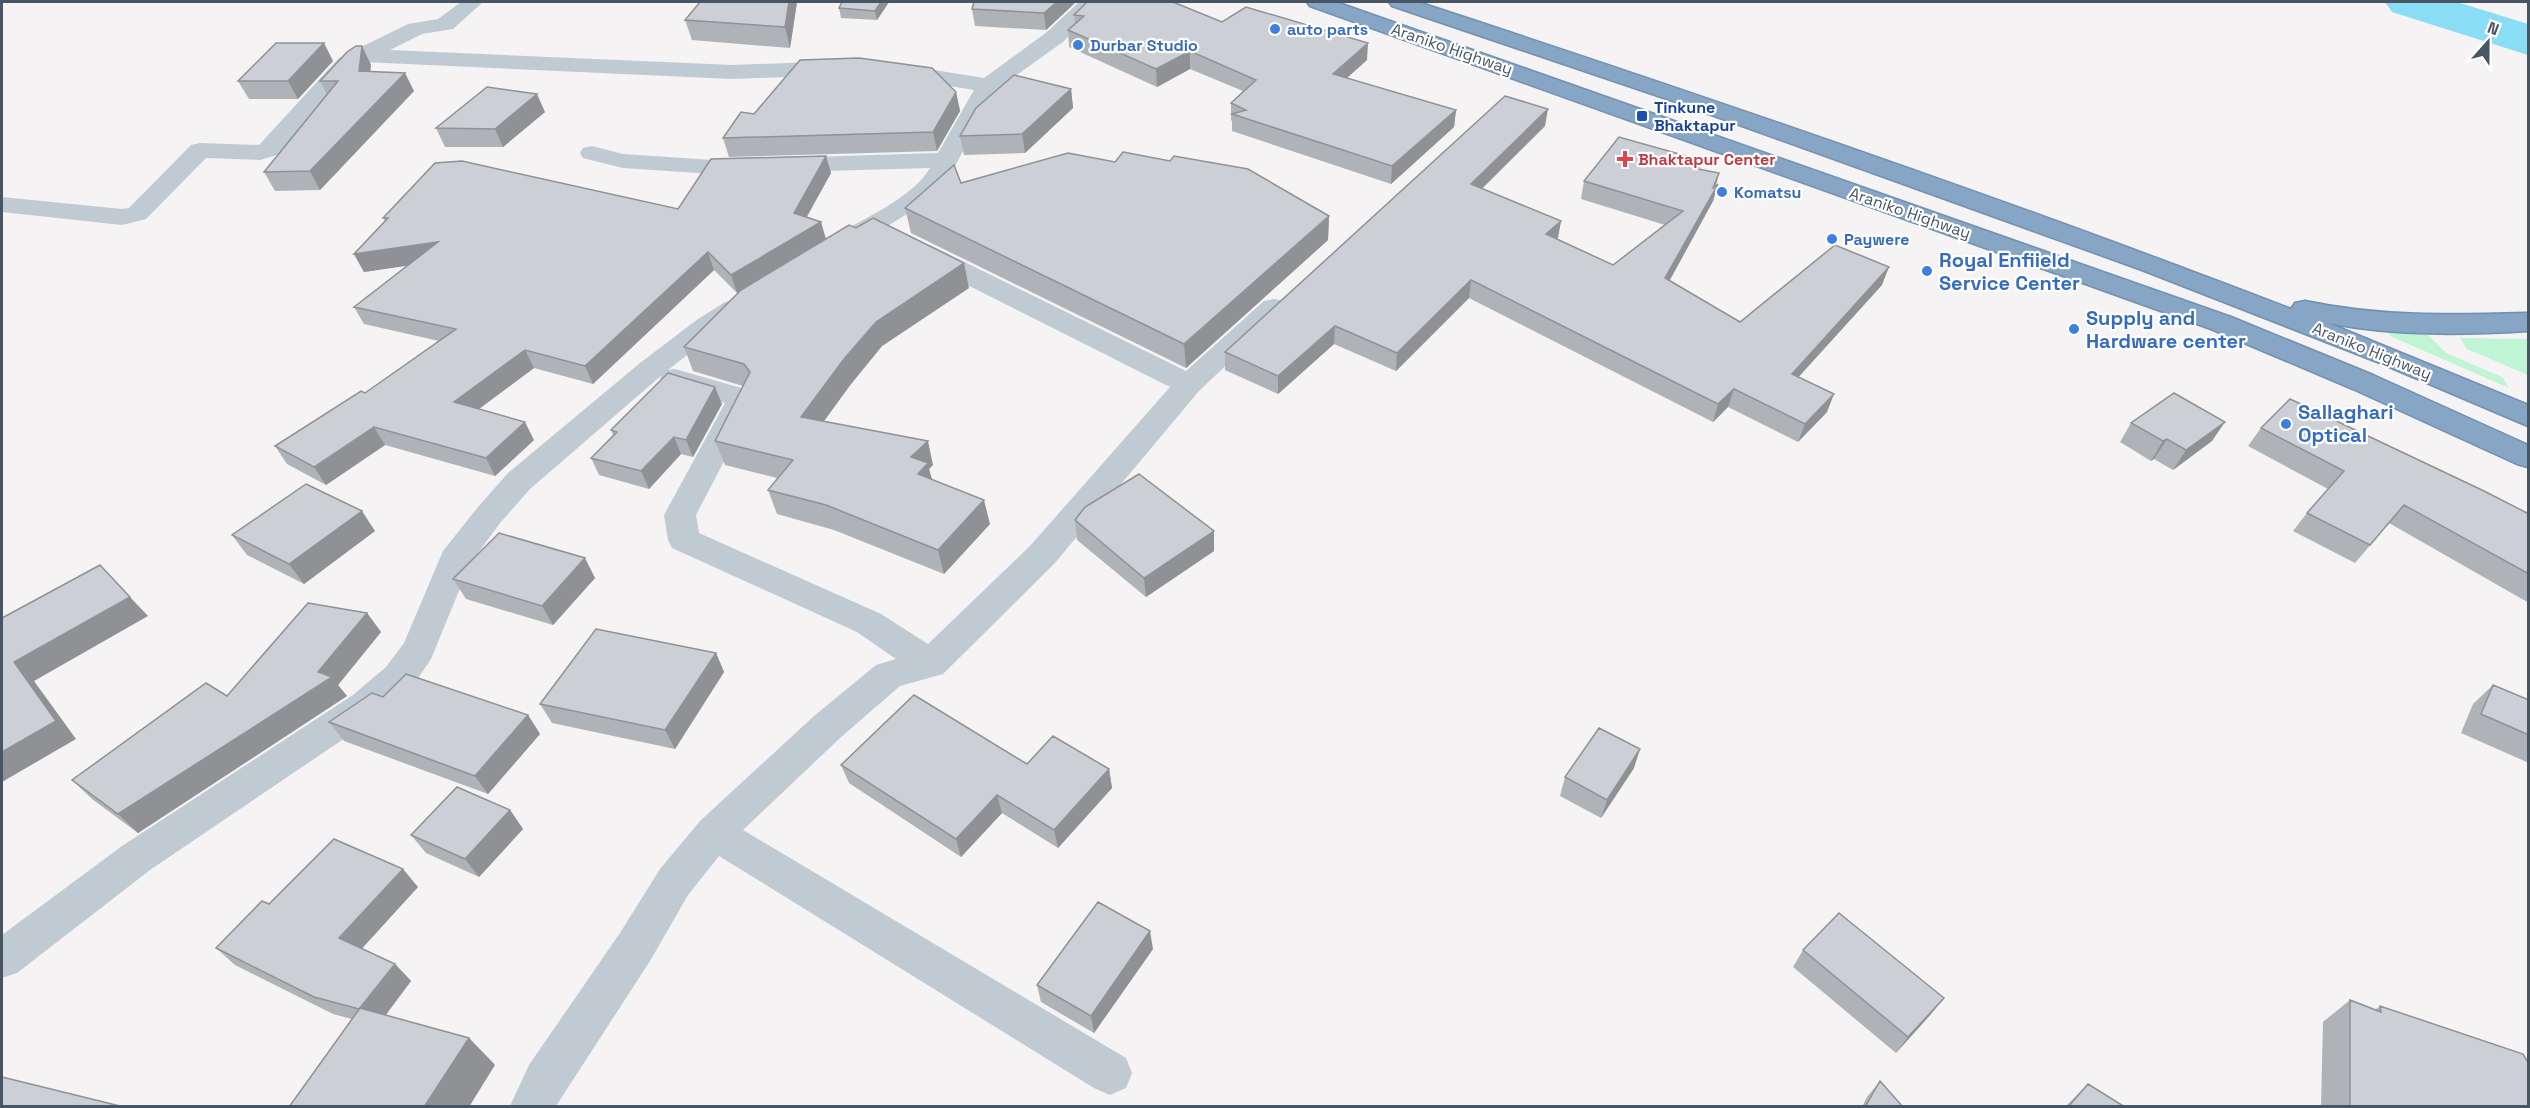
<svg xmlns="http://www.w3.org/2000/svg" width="2530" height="1108" font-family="'Space Grotesk',sans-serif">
	<rect width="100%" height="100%" fill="#f5f3f3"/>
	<!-- green -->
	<path fill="#bff4d4" d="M 2387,330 L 2428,335 L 2446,353 L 2502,377 L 2509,388 L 2390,336 Z
		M 2460,338 L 2528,339 L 2528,375 L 2467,349 Z"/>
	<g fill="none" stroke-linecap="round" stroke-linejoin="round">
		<!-- river -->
		<path fill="#89def5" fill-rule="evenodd" d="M 2385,2 L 2457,2 L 2528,24 L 2528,55 L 2392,12 Z"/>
		<defs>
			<path id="highway" d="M 1307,2 L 1336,2 L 2231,317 L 2373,375 L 2528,445 L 2528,467 L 2517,464 L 2353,389 L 2211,329 L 1310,6 Z
				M 1389,2 L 1418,2 C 1711,98 2003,198 2291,309 L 2295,303 L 2305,301 C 2380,317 2453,315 2528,313 L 2528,331 C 2462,335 2393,336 2328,323 L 2528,405 L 2528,426 L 2380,363 L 2142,270 L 1667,99 L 1392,6 Z"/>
		</defs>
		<!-- highway casing -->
		<use href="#highway" stroke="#7290b1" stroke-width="3"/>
		<!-- minor -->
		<path fill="#c0cad3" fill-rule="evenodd" d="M 461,2 L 483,2 L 453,29 L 422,34 L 390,50 L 733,65 L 837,61 L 845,63 L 848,68 L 845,73 L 837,75 L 733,79 L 364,62 L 355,68 L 277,155 L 260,160 L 206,158 L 146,219 L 122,225 L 2,212 L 2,197 L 122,209 L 129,208 L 191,145 L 200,143 L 259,145 L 339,58 L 408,24 L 438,19 Z
			M 1079,2 L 1101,2 L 1063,42 L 997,89 L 944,186 L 925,203 L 850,249 L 841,251 L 832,249 L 828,243 L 832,237 C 861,220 913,198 930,168 L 713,174 L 623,168 L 583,158 L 580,153 L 583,148 L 592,146 L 623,154 L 713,160 L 938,153 L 974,90 L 889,76 L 886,71 L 889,66 L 897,64 L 984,78 L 1047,32 Z
			M 925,245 L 934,247 L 1186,371 L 1264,301 L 1274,299 L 1284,301 L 1288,307 L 1199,391 L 1054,564 L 943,674 L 900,686 L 840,738 L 743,830 L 1126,1058 L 1132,1073 L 1126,1088 L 1110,1095 L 1094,1088 L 719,856 L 688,895 L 650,961 L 556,1106 L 510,1106 L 529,1065 L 620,933 L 660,869 L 700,821 L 814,716 L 876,665 L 896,659 L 857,632 L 672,548 L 668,540 L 664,515 L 725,403 L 665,385 L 660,378 L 662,375 L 530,489 L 500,523 L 470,564 L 431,659 L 412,687 L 379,715 L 150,870 L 17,973 L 2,978 L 2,935 L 122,846 L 353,695 L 386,667 L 404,643 L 443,551 L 478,507 L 508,473 L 640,363 L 698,319 L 725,302 L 735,300 L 745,302 L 749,308 L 745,314 L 718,331 L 668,370 L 675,369 L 752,391 L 757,398 L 696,515 L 699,533 L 881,614 L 928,644 L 1030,546 L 1170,387 L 916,259 L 912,253 L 916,247 Z"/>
		<!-- highway -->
		<use href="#highway" fill="#87a5c5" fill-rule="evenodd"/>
	</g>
	<!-- wall -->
	<path fill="#afb2b7" d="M 797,2 L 790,48 L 692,40 L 685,20 Z
		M 889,2 L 877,20 L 841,18 L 839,8 Z
		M 974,2 L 1076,2 L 1046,30 L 975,26 L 972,9 Z
		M 1074,15 L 1222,22 L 1367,60 L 1347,78 L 1456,110 L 1454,127 L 1391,184 L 1232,131 L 1232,121 L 1231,120 L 1231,103 L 1243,91 L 1190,69 L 1157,87 L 1069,47 L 1068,30 L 1075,24 Z
		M 362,46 L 371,65 L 370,71 L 414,91 L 320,190 L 275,191 L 264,172 L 327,95 L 320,81 Z
		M 333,61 L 298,99 L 249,99 L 238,81 Z
		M 1071,89 L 1073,108 L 1025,153 L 964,155 L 960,136 Z
		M 956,92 L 960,111 L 937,151 L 729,157 L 723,138 L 754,114 Z
		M 545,112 L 503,147 L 445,147 L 436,128 Z
		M 1545,126 L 1482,189 L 1561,221 L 1557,239 L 1613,265 L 1665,225 L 1581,199 L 1584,181 L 1701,169 L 1719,173 L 1716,186 L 1718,184 L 1713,201 L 1670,280 L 1740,322 L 1882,285 L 1798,377 L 1827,412 L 1798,442 L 1728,407 L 1713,422 L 1469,298 L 1396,371 L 1334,344 L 1278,394 L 1225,370 L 1225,352 Z
		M 826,156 L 831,173 L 807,217 L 826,239 L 969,288 L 882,346 L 851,384 L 823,421 L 933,465 L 929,469 L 932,479 L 990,524 L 944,574 L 834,530 L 777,514 L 768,490 L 777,478 L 725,465 L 715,441 L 743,386 L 693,371 L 684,347 L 741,290 L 737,293 L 714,270 L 593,384 L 534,368 L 479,409 L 534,440 L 495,476 L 385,445 L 326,485 L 287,464 L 275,446 L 365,393 L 439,341 L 364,324 L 354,307 L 408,265 L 364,272 L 354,254 L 385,221 L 383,218 L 678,209 Z
		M 961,183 L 1329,216 L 1328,240 L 1186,368 L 911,233 L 905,208 Z
		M 722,404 L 693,457 L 681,454 L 649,489 L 599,475 L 591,458 L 613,435 L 611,430 Z
		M 2131,423 L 2212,441 L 2173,470 L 2154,459 L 2151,461 L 2120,442 Z
		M 2261,428 L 2529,514 L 2529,603 L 2389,523 L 2355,563 L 2293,531 L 2307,513 L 2328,489 L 2248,446 Z
		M 1075,520 L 1214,531 L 1214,551 L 1146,597 L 1077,540 Z
		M 375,531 L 304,584 L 247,555 L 232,535 Z
		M 595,578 L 553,625 L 466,599 L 453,579 Z
		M 367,613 L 381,632 L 338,685 L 347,696 L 138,833 L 92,799 L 72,780 L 227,696 Z
		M 716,653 L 724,672 L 675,749 L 552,723 L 540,704 Z
		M 2493,685 L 2529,700 L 2529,763 L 2461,733 L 2473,704 Z
		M 383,697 L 528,715 L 540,734 L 488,794 L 344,741 L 329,722 Z
		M 1027,764 L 1109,769 L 1112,788 L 1058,848 L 1002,813 L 961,857 L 849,783 L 841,765 Z
		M 1634,768 L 1601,818 L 1560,796 L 1565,777 Z
		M 510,810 L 523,829 L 479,877 L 426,853 L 411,835 Z
		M 418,887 L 362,948 L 395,964 L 411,981 L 386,1015 L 469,1038 L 495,1065 L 352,1019 L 333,1014 L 235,965 L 216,948 L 269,904 Z
		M 1153,949 L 1094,1033 L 1041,1002 L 1037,985 Z
		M 1803,950 L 1931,1014 L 1896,1053 L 1793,967 Z
		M 2350,1000 L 2375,1010 L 2380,1006 L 2529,1107 L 2321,1107 L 2323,1022 Z
		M 1880,1081 L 1903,1107 L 1862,1107 L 1867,1097 Z
		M 2088,1084 L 2125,1107 L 2065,1107 Z"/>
	<!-- shaded-wall -->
	<path fill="#8f9195" d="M 789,2 L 797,2 L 790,48 L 785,27 Z
		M 881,2 L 889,2 L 877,20 L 875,11 Z
		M 1057,2 L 1076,2 L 1046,30 L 1044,13 Z
		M 324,43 L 333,61 L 298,99 L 288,81 Z
		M 1368,43 L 1367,60 L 1332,91 L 1333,74 Z
		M 362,46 L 371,65 L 368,89 L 359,71 Z
		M 1190,51 L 1190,69 L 1157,87 L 1156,69 Z
		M 405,73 L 414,91 L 320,190 L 310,171 Z
		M 1071,89 L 1073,108 L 1025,153 L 1022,134 Z
		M 956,92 L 960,111 L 937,151 L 933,132 Z
		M 537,94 L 545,112 L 503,147 L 495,129 Z
		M 1548,109 L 1545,126 L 1469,201 L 1471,184 Z
		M 1456,110 L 1454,127 L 1391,184 L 1392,166 Z
		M 826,156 L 831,173 L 799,230 L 794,213 Z
		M 1719,173 L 1714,190 L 1718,184 L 1713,201 L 1661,296 L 1665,278 L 1713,188 Z
		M 1329,216 L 1328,240 L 1186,368 L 1184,344 Z
		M 1561,221 L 1558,238 L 1543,251 L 1546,234 Z
		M 821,222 L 826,239 L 737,293 L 731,275 Z
		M 438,242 L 447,260 L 364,272 L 354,254 Z
		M 708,252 L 714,270 L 593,384 L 585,366 Z
		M 964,263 L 969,288 L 882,346 L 851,384 L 809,442 L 801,417 L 844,359 L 876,322 Z
		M 1889,267 L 1882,285 L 1785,392 L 1792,374 Z
		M 1471,280 L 1469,298 L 1396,371 L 1397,353 Z
		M 1335,326 L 1334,344 L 1278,394 L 1278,376 Z
		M 525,350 L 534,368 L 464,420 L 454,402 Z
		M 715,387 L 722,404 L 693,457 L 686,440 Z
		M 1734,389 L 1728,407 L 1713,422 L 1718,404 Z
		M 1834,394 L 1827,412 L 1798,442 L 1805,424 Z
		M 525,422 L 534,440 L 495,476 L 486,458 Z
		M 2225,422 L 2212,441 L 2173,470 L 2186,450 Z
		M 374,427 L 385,445 L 326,485 L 314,467 Z
		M 674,437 L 681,454 L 649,489 L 641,471 Z
		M 2167,439 L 2154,459 L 2151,461 L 2163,441 Z
		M 928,441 L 933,465 L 929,469 L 934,488 L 924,498 L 911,457 Z
		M 984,500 L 990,524 L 944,574 L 938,550 Z
		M 362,511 L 375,531 L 304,584 L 289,564 Z
		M 1214,531 L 1214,551 L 1146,597 L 1144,578 Z
		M 585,558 L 595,578 L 553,625 L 542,606 Z
		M 130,597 L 148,616 L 34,681 L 76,739 L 2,782 L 2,752 L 14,662 Z
		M 367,613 L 381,632 L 338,685 L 347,696 L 138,833 L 118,814 L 318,672 Z
		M 716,653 L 724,672 L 675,749 L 665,730 Z
		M 528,715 L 540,734 L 488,794 L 475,776 Z
		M 1640,749 L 1634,768 L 1601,818 L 1607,800 Z
		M 1109,769 L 1112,788 L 1058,848 L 1054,830 Z
		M 997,795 L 1002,813 L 961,857 L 956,839 Z
		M 510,810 L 523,829 L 479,877 L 465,859 Z
		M 403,869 L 418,887 L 356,955 L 339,938 Z
		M 1150,931 L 1153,949 L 1094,1033 L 1091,1016 Z
		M 395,964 L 411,981 L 377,1026 L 360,1009 Z
		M 1944,998 L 1931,1014 L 1896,1053 L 1908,1037 Z
		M 469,1038 L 495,1065 L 469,1107 L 424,1107 Z"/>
	<!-- building -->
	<path fill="#cccfd5" stroke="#8f9195" stroke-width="1.5" d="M 700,2 L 789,2 L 785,27 L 685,20 Z
		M 842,2 L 881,2 L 875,11 L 839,8 Z
		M 974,2 L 1057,2 L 1044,13 L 972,9 Z
		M 1087,2 L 1173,2 L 1222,22 L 1246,7 L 1368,43 L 1333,74 L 1456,110 L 1392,166 L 1232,114 L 1246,110 L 1231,103 L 1256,80 L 1190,51 L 1156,69 L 1068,30 L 1084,16 L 1074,15 Z
		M 276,43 L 324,43 L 288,81 L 238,81 Z
		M 356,46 L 362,46 L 359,71 L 405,73 L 310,171 L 264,172 L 338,81 L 320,81 L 347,52 Z
		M 859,58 L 932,68 L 956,92 L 933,132 L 723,138 L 741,112 L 754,114 L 800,60 Z
		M 1014,75 L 1071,89 L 1022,134 L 960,136 L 976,108 Z
		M 487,87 L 537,94 L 495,129 L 436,128 Z
		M 1505,96 L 1548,109 L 1471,184 L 1561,221 L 1546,234 L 1613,265 L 1683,211 L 1584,181 L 1619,137 L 1704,161 L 1698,169 L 1719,173 L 1713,188 L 1718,184 L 1665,278 L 1740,322 L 1835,245 L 1889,267 L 1792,374 L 1834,394 L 1805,424 L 1734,389 L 1718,404 L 1471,280 L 1397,353 L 1335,326 L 1278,376 L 1225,352 Z
		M 1123,152 L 1170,161 L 1174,156 L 1248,169 L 1329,216 L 1184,344 L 905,208 L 954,165 L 961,183 L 1068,153 L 1115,162 Z
		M 826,156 L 794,213 L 821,222 L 731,275 L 708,252 L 585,366 L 525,350 L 454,402 L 525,422 L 486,458 L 374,427 L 314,467 L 275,446 L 361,391 L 365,393 L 456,329 L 354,307 L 438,242 L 354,254 L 388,218 L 383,218 L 435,163 L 462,161 L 678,209 L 711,159 Z
		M 873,218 L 964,263 L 876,322 L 844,359 L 801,417 L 928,441 L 911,457 L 928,463 L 918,474 L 984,500 L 938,550 L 826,505 L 768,490 L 793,460 L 715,441 L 750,372 L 744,364 L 684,347 L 741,290 L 849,225 L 856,228 Z
		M 668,373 L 715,387 L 686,440 L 674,437 L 641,471 L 591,458 L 617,432 L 611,430 Z
		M 2174,393 L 2225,422 L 2186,450 L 2167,439 L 2163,441 L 2131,423 Z
		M 2290,399 L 2484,491 L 2529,514 L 2529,574 L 2404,505 L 2370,545 L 2307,513 L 2344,471 L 2261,428 Z
		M 1139,474 L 1214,531 L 1144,578 L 1075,520 L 1085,507 Z
		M 306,484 L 362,511 L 289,564 L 232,535 Z
		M 499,533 L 585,558 L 542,606 L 453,579 Z
		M 100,565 L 130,597 L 14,662 L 56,721 L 2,752 L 2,618 Z
		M 308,603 L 367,613 L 318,672 L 332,677 L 118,814 L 72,780 L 206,683 L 227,696 Z
		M 596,629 L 716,653 L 665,730 L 540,704 Z
		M 406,674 L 528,715 L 475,776 L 329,722 L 372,693 L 383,697 Z
		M 2493,685 L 2529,700 L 2529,735 L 2481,714 Z
		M 914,695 L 1027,764 L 1053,736 L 1109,769 L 1054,830 L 997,795 L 956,839 L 841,765 Z
		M 1599,728 L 1640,749 L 1607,800 L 1565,777 Z
		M 457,787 L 510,810 L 465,859 L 411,835 Z
		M 334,839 L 403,869 L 339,938 L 395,964 L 359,1009 L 314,997 L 216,948 L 262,901 L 269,904 Z
		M 1098,902 L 1150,931 L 1091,1016 L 1037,985 Z
		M 1839,913 L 1944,998 L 1908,1037 L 1803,950 Z
		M 2350,1000 L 2381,1012 L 2380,1006 L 2523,1054 L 2529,1064 L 2529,1107 L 2350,1106 Z
		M 360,1008 L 469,1038 L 424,1107 L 289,1107 Z
		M 2,1077 L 124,1107 L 2,1107 Z
		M 1880,1081 L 1903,1107 L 1865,1107 Z
		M 2088,1084 L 2125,1107 L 2068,1107 Z"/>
	<!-- markers -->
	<g fill="#3f7fe0" stroke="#fff" stroke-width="2">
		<circle cx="1275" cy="29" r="6"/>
		<circle cx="1078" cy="45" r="6"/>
		<circle cx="1722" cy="192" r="6"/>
		<circle cx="1832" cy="239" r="6"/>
		<circle cx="1927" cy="271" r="6"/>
		<circle cx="2074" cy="329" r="6"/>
		<circle cx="2286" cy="424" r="6"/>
	</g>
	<rect fill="#1a4fb4" stroke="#fff" stroke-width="2" x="1636" y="110" width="12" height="12" rx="3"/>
	<path fill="#e0444e" stroke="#fff" stroke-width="2" d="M1622 150h6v6h6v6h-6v6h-6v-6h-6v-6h6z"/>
	<g text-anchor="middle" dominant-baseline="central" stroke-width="4.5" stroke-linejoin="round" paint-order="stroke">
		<!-- far-shop labels -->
		<g font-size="16" font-weight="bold" fill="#366cbe" stroke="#fff" text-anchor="start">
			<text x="1287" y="29">auto parts</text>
			<text x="1090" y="45">Durbar Studio</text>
			<text x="1734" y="192">Komatsu</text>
			<text x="1844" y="239">Paywere</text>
		</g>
		<!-- far-street labels -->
		<g font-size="16" fill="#485663" stroke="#fff">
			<text transform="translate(1452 49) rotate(19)">Araniko Highway</text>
			<text transform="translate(1910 213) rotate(19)">Araniko Highway</text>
			<text transform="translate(2372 351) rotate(22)">Araniko Highway</text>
		</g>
		<!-- far-transit labels -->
		<g font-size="16" font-weight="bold" fill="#164399" stroke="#fff" text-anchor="start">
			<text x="1654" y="107">Tinkune<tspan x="1654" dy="18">Bhaktapur</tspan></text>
		</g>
		<!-- far-health labels -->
		<g font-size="16" font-weight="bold" fill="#be3a42" stroke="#fff" text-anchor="start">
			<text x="1638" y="159">Bhaktapur Center</text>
		</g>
		<!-- shop labels -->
		<g font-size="20" font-weight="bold" fill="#366cbe" stroke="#fff" text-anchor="start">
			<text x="1939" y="260">Royal Enfiield<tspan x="1939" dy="23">Service Center</tspan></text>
			<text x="2086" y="318">Supply and<tspan x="2086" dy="23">Hardware center</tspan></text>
			<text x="2298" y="412">Sallaghari<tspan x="2298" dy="23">Optical</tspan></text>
		</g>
	</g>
	<!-- border -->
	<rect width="2530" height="1108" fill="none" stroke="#485663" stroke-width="6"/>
	<!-- north arrow -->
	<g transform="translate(2488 42) rotate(21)" stroke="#ffffff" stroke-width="4.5" paint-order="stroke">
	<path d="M0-4.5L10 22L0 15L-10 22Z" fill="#485663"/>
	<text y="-9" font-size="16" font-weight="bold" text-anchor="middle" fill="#485663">N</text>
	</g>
</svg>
